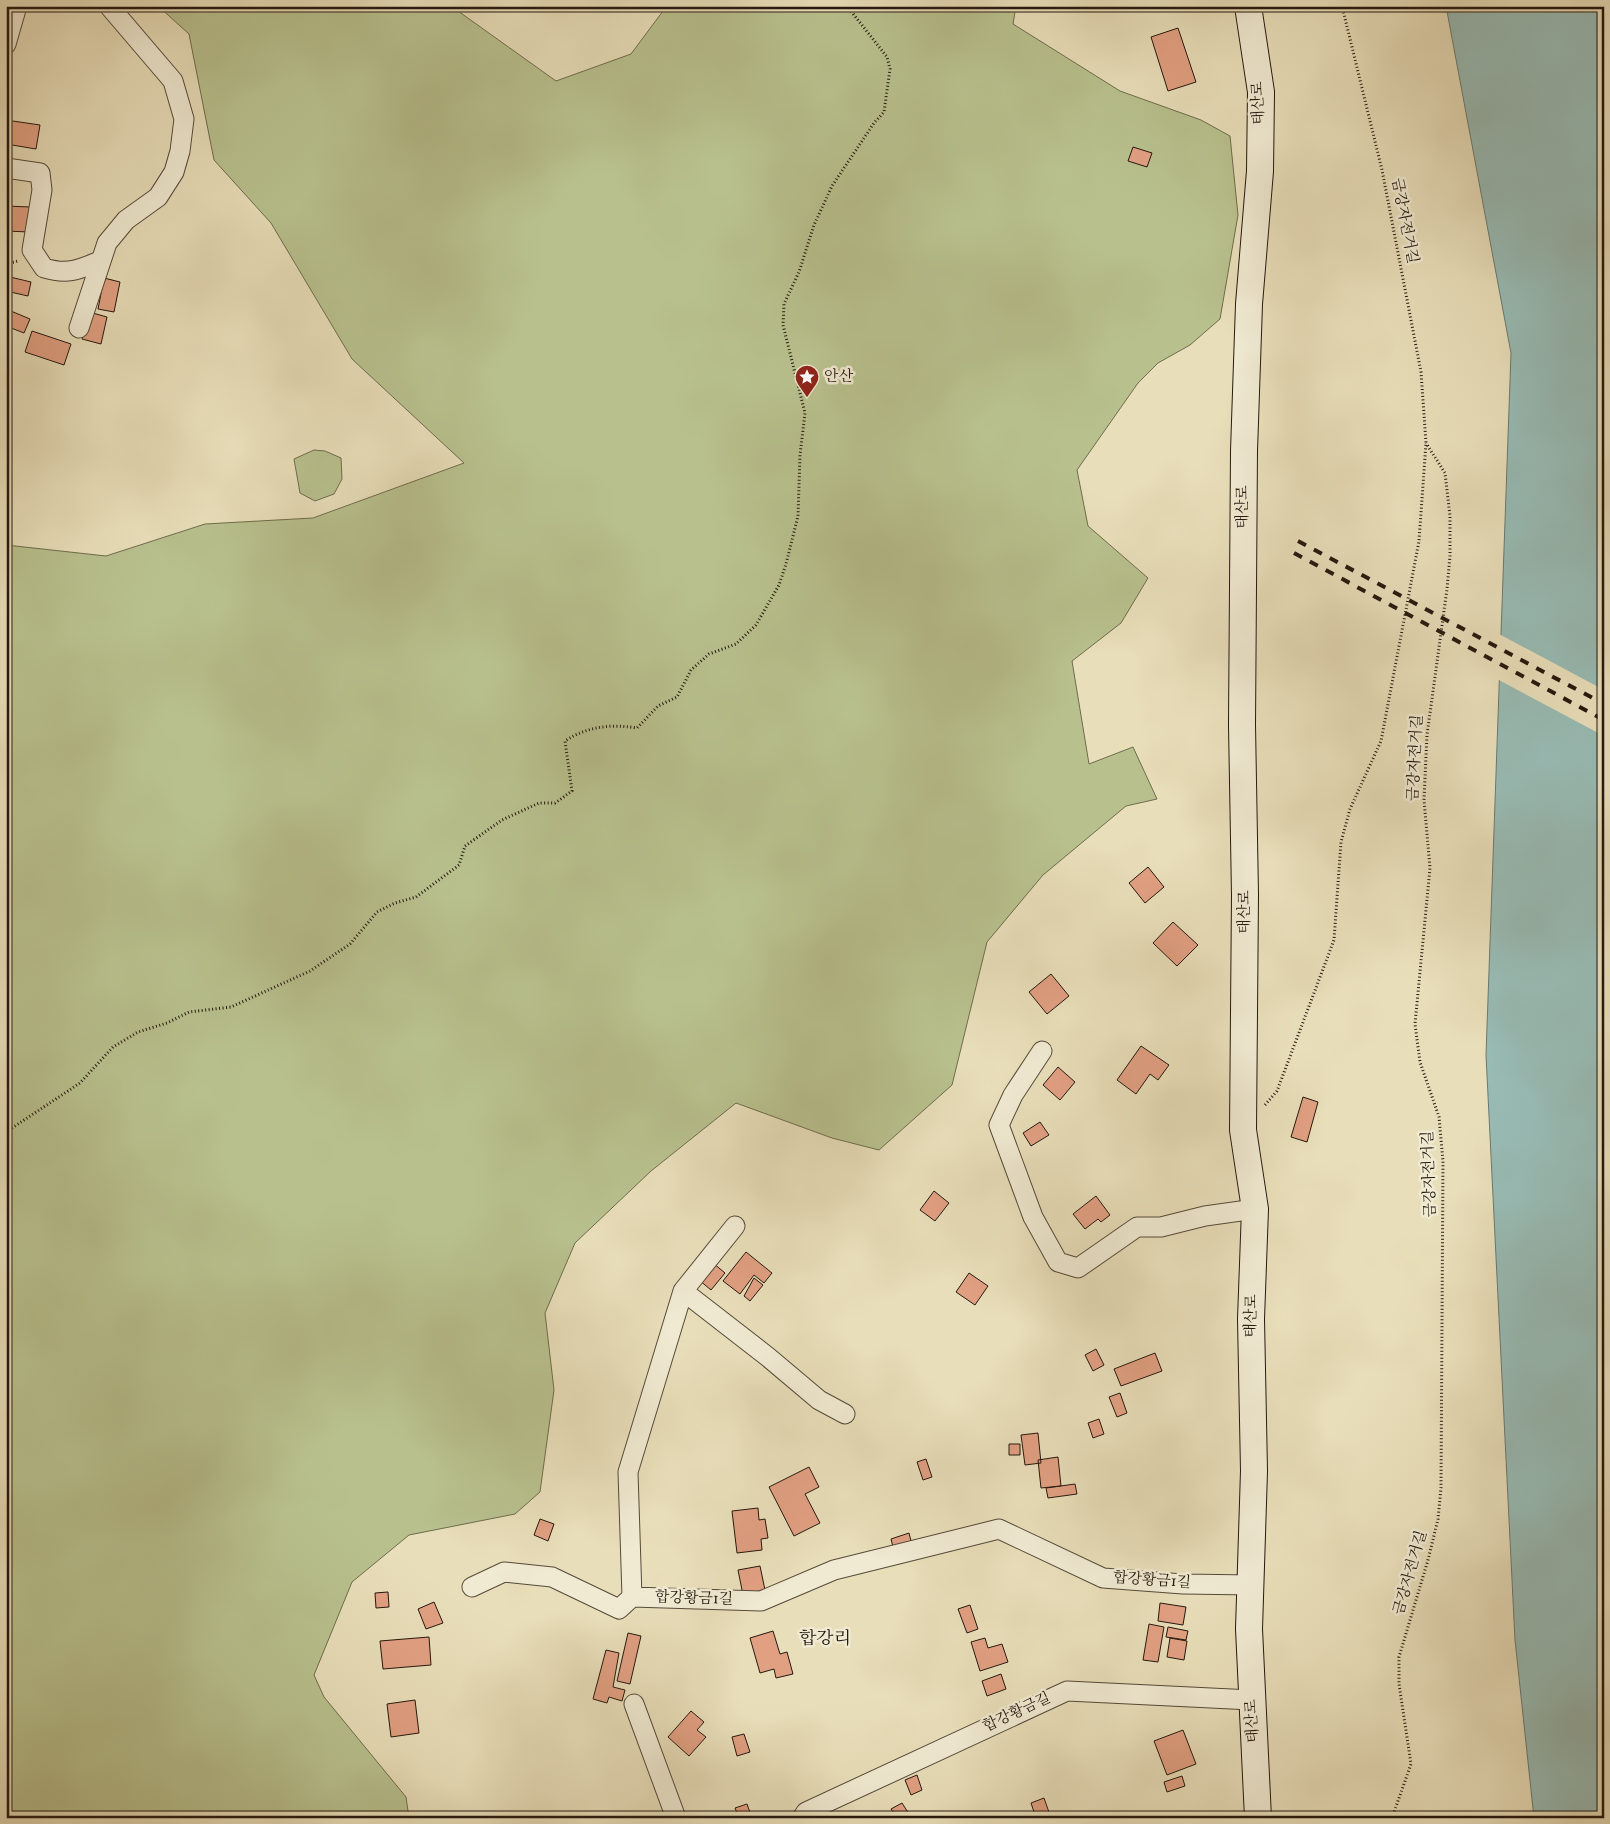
<svg xmlns="http://www.w3.org/2000/svg" width="1610" height="1824" font-family="Vollkorn,'Noto Serif KR',serif">
	<rect width="100%" height="100%" fill="#e8deb9"/>
	<filter id="stains"><feTurbulence type="fractalNoise" baseFrequency=".004" numOctaves="4"/><feColorMatrix values="0 0 0 0 .2 0 0 0 0 .09 0 0 0 0 .02 0 0 0 .5 -.17"/></filter>
	<radialGradient id="worn" r=".72"><stop offset=".6" stop-color="#630" stop-opacity="0"/><stop offset="1" stop-color="#630" stop-opacity=".3"/></radialGradient>
	<!-- green -->
	<path fill="#b8c18e" stroke="#6e6c4e" d="M 158,6 L 451,6 L 556,81 L 631,54 L 663,11 L 662,6 L 1016,6 L 1013,24 L 1120,91 L 1201,120 L 1230,136 L 1238,215 L 1220,319 L 1190,345 L 1158,363 L 1138,383 L 1077,470 L 1088,526 L 1148,578 L 1121,623 L 1072,661 L 1089,764 L 1133,747 L 1157,799 L 1126,806 L 1043,875 L 987,942 L 952,1085 L 879,1150 L 832,1138 L 736,1103 L 651,1171 L 575,1243 L 545,1313 L 554,1390 L 540,1492 L 515,1514 L 409,1535 L 352,1582 L 314,1675 L 324,1697 L 406,1797 L 409,1818 L 6,1818 L 6,545 L 106,556 L 205,524 L 313,518 L 464,463 L 352,359 L 271,223 L 214,160 L 189,34 Z
		M 314,450 L 325,451 L 341,458 L 342,479 L 334,494 L 315,501 L 300,493 L 294,459 Z"/>
	<!-- water -->
	<path fill="#98bbb4" stroke="#6a7a72" d="M 1446,6 L 1604,6 L 1604,1818 L 1534,1818 L 1515,1640 L 1486,1055 L 1511,353 Z"/>
	<!-- pier -->
	<path fill="#e8deb9" d="M 1499,634 L 1604,690 L 1604,736 L 1497,679 Z"/>
	<!-- building -->
	<path fill="#e1a082" stroke="#25180f" d="M 1178,28 L 1196,82 L 1168,91 L 1151,37 Z
		M 6,120 L 40,125 L 36,149 L 6,144 Z
		M 1133,147 L 1152,153 L 1147,167 L 1128,161 Z
		M 6,206 L 30,207 L 29,232 L 6,231 Z
		M 6,276 L 31,282 L 28,296 L 6,291 Z
		M 104,278 L 120,282 L 114,312 L 98,309 Z
		M 6,309 L 30,319 L 24,333 L 6,326 Z
		M 89,312 L 107,317 L 101,344 L 82,339 Z
		M 32,331 L 71,344 L 64,365 L 25,352 Z
		M 1148,867 L 1164,887 L 1145,903 L 1129,883 Z
		M 1173,922 L 1198,945 L 1177,966 L 1153,943 Z
		M 1051,974 L 1069,996 L 1047,1014 L 1029,992 Z
		M 1141,1046 L 1169,1065 L 1158,1080 L 1150,1074 L 1136,1094 L 1117,1080 Z
		M 1058,1067 L 1075,1082 L 1060,1100 L 1043,1085 Z
		M 1303,1097 L 1318,1102 L 1307,1142 L 1291,1137 Z
		M 1040,1122 L 1049,1135 L 1031,1146 L 1023,1133 Z
		M 934,1191 L 949,1203 L 935,1221 L 920,1210 Z
		M 1096,1196 L 1110,1215 L 1101,1222 L 1098,1219 L 1085,1229 L 1073,1214 Z
		M 746,1252 L 772,1273 L 764,1283 L 754,1275 L 740,1294 L 723,1281 Z
		M 713,1263 L 725,1273 L 711,1290 L 699,1280 Z
		M 969,1273 L 988,1286 L 975,1305 L 956,1292 Z
		M 754,1278 L 763,1285 L 750,1301 L 744,1296 Z
		M 1096,1349 L 1104,1365 L 1093,1371 L 1085,1355 Z
		M 1155,1353 L 1162,1371 L 1121,1386 L 1114,1369 Z
		M 1120,1393 L 1127,1413 L 1117,1417 L 1109,1397 Z
		M 1099,1419 L 1104,1434 L 1093,1438 L 1088,1423 Z
		M 1038,1433 L 1041,1463 L 1025,1465 L 1021,1435 Z
		M 1009,1444 L 1020,1444 L 1020,1455 L 1009,1455 Z
		M 1058,1457 L 1061,1486 L 1041,1488 L 1038,1460 Z
		M 926,1459 L 932,1477 L 923,1480 L 917,1462 Z
		M 809,1467 L 819,1487 L 805,1494 L 820,1523 L 794,1536 L 769,1487 Z
		M 1075,1484 L 1077,1494 L 1048,1498 L 1046,1488 Z
		M 758,1508 L 759,1520 L 765,1519 L 768,1538 L 761,1539 L 762,1550 L 737,1553 L 732,1511 Z
		M 540,1519 L 554,1524 L 548,1541 L 534,1535 Z
		M 909,1533 L 911,1541 L 893,1547 L 891,1539 Z
		M 760,1566 L 765,1590 L 743,1595 L 738,1570 Z
		M 388,1592 L 389,1607 L 376,1608 L 375,1593 Z
		M 434,1602 L 443,1623 L 426,1629 L 418,1609 Z
		M 1160,1603 L 1186,1607 L 1183,1625 L 1158,1621 Z
		M 970,1605 L 978,1629 L 967,1633 L 958,1609 Z
		M 1149,1624 L 1164,1627 L 1158,1662 L 1143,1660 Z
		M 1168,1627 L 1188,1631 L 1186,1640 L 1166,1637 Z
		M 773,1631 L 780,1654 L 787,1652 L 793,1674 L 776,1678 L 774,1669 L 760,1673 L 750,1638 Z
		M 628,1633 L 641,1636 L 630,1684 L 617,1681 Z
		M 429,1637 L 431,1665 L 383,1669 L 380,1641 Z
		M 985,1638 L 988,1648 L 1002,1644 L 1008,1662 L 980,1671 L 971,1642 Z
		M 1170,1638 L 1187,1641 L 1184,1660 L 1167,1657 Z
		M 606,1650 L 619,1653 L 613,1687 L 625,1690 L 622,1701 L 609,1697 L 607,1703 L 593,1699 Z
		M 1001,1674 L 1006,1689 L 987,1696 L 982,1681 Z
		M 415,1700 L 419,1733 L 391,1737 L 387,1704 Z
		M 691,1711 L 704,1722 L 697,1730 L 706,1737 L 689,1756 L 668,1737 Z
		M 1183,1730 L 1196,1764 L 1167,1775 L 1154,1741 Z
		M 744,1734 L 750,1752 L 737,1756 L 732,1737 Z
		M 917,1775 L 922,1790 L 911,1795 L 905,1780 Z
		M 1182,1776 L 1185,1786 L 1167,1792 L 1164,1782 Z
		M 1044,1798 L 1051,1818 L 1036,1818 L 1031,1803 Z
		M 902,1803 L 911,1817 L 911,1818 L 897,1818 L 891,1809 Z
		M 747,1804 L 752,1818 L 739,1818 L 735,1808 Z"/>
	<g fill="none" stroke-linecap="round" stroke-linejoin="round">
		<defs>
			<path id="street" d="M 6,44 L 17,6
				M 6,168 L 40,173 L 42,190 L 32,250 L 44,268 C 68,275 78,270 100,261
				M 79,328 L 107,243 L 126,220 L 158,197 L 174,172 L 180,151 L 184,119 L 173,81 L 109,6
				M 1042,1051 L 1013,1095 L 999,1125 L 1033,1217 L 1058,1262 L 1078,1268 L 1137,1227 L 1161,1227 L 1205,1216 L 1255,1209
				M 683,1291 L 735,1226
				M 845,1414 L 819,1400 L 768,1357 L 683,1291 L 628,1472 L 632,1597 L 761,1601 L 834,1570 L 999,1529 L 1103,1578 L 1183,1584 L 1252,1585
				M 472,1587 L 504,1572 L 552,1577 L 619,1609 L 632,1597
				M 634,1704 L 676,1818
				M 802,1818 L 806,1812 L 1067,1691 L 1252,1700"/>
			<path id="secondary" d="M 1248,6 L 1261,92 L 1260,171 L 1249,304 L 1244,451 L 1242,725 L 1245,895 L 1243,1130 L 1255,1209 L 1251,1319 L 1254,1471 L 1249,1629 L 1258,1818"/>
		</defs>
		<!-- street casing -->
		<use href="#street" stroke="#564a3a" stroke-width="21"/>
		<!-- secondary casing -->
		<use href="#secondary" stroke="#25180f" stroke-width="28"/>
		<!-- path -->
		<path stroke="#25180f" stroke-width="3" stroke-dasharray="1 2.5" stroke-linecap="butt" d="M 6,264 L 18,261
			M 1265,1105 L 1277,1091 L 1334,940 L 1341,842 L 1350,809 L 1381,741 L 1419,541 L 1426,443 L 1421,372 L 1382,170 L 1342,6
			M 6,1132 L 80,1083 L 113,1047 L 138,1032 L 167,1023 L 189,1012 L 231,1007 L 310,971 L 350,944 L 377,912 L 395,903 L 416,897 L 459,865 L 465,846 L 502,820 L 539,803 L 555,803 L 572,791 L 565,741 C 588,726 611,724 637,728 L 658,706 L 677,697 L 691,670 L 709,654 L 736,644 L 756,625 L 779,585 L 786,564 L 798,516 L 800,455 L 805,413 L 783,325 L 784,304 L 799,272 L 814,225 L 832,186 L 874,123 L 884,112 L 890,69 L 887,57 L 847,6
			M 1392,1818 L 1411,1764 L 1399,1684 L 1399,1657 L 1428,1560 L 1438,1519 L 1441,1488 L 1443,1161 L 1439,1117 L 1420,1062 L 1415,1024 L 1430,868 L 1424,800 L 1427,735 L 1447,589 L 1450,556 L 1450,516 L 1445,473 L 1426,443"/>
		<!-- street -->
		<use href="#street" stroke="#f0ead2" stroke-width="19"/>
		<!-- secondary -->
		<use href="#secondary" stroke="#f0ead2" stroke-width="26"/>
		<!-- rail -->
		<path stroke="#25180f" stroke-width="4" stroke-dasharray="9 9" stroke-linecap="butt" d="M 1298,541 L 1604,704
			M 1294,553 L 1604,720"/>
	</g>
	<!-- icons -->
	<defs>
		<symbol id="sight-pin" viewBox="-11 -11 22 30"><path d="M0 17L-7.5 6A9.5 9.5 0 1 1 7.5 6Z" fill="#8f2418" stroke="#f0ead2"/><path d="M0-6L1.8-2.2L6-1.7L2.9 1.2L3.7 5.4L0 3.3L-3.7 5.4L-2.9 1.2L-6-1.7L-1.8-2.2Z" fill="#fff"/></symbol>
	</defs>
	<g fill-rule="evenodd">
		<use href="#sight-pin" x="793" y="363" width="28" height="38"/>
	</g>
	<g text-anchor="middle" dominant-baseline="central" stroke-width="5" stroke-linejoin="round" paint-order="stroke">
		<!-- street labels -->
		<g font-size="15" fill="#25180f" stroke="#f0ead2">
			<text transform="translate(1259 103) rotate(-92)">태산로</text>
			<text transform="translate(1404 221) rotate(79)">금강자전거길</text>
			<text transform="translate(1243 507) rotate(-90)">태산로</text>
			<text transform="translate(1416 758) rotate(-87)">금강자전거길</text>
			<text transform="translate(1245 912) rotate(-90)">태산로</text>
			<text transform="translate(1430 1174) rotate(-92)">금강자전거길</text>
			<text transform="translate(1252 1316) rotate(-89)">태산로</text>
			<text transform="translate(1411 1573) rotate(-74)">금강자전거길</text>
			<text transform="translate(1152 1581) rotate(4)">합강황금1길</text>
			<text transform="translate(694 1599) rotate(2)">합강황금1길</text>
			<text transform="translate(1017 1713) rotate(-25)">합강황금길</text>
			<text transform="translate(1253 1721) rotate(-93)">태산로</text>
		</g>
		<!-- poi labels -->
		<g font-size="15" fill="#25180f" stroke="#f0ead2" text-anchor="start">
			<text x="824" y="377">안산</text>
		</g>
		<!-- quarter labels -->
		<g font-size="18" fill="#25180f" stroke="#f0ead2">
			<text x="825" y="1639">합강리</text>
		</g>
	</g>
	<!-- margin -->
	<rect width="1610" height="1824" fill="none" stroke="#e8deb9" stroke-width="25"/>
	<rect x="8" y="8" width="1595" height="1809" fill="none" stroke="#25180f" stroke-width="2.5"/>
	<rect x="12" y="12" width="1585" height="1799" fill="none" stroke="#25180f"/>
	<rect width="100%" height="100%" filter="url(#stains)"/>
	<rect width="100%" height="100%" fill="url(#worn)"/>
</svg>
